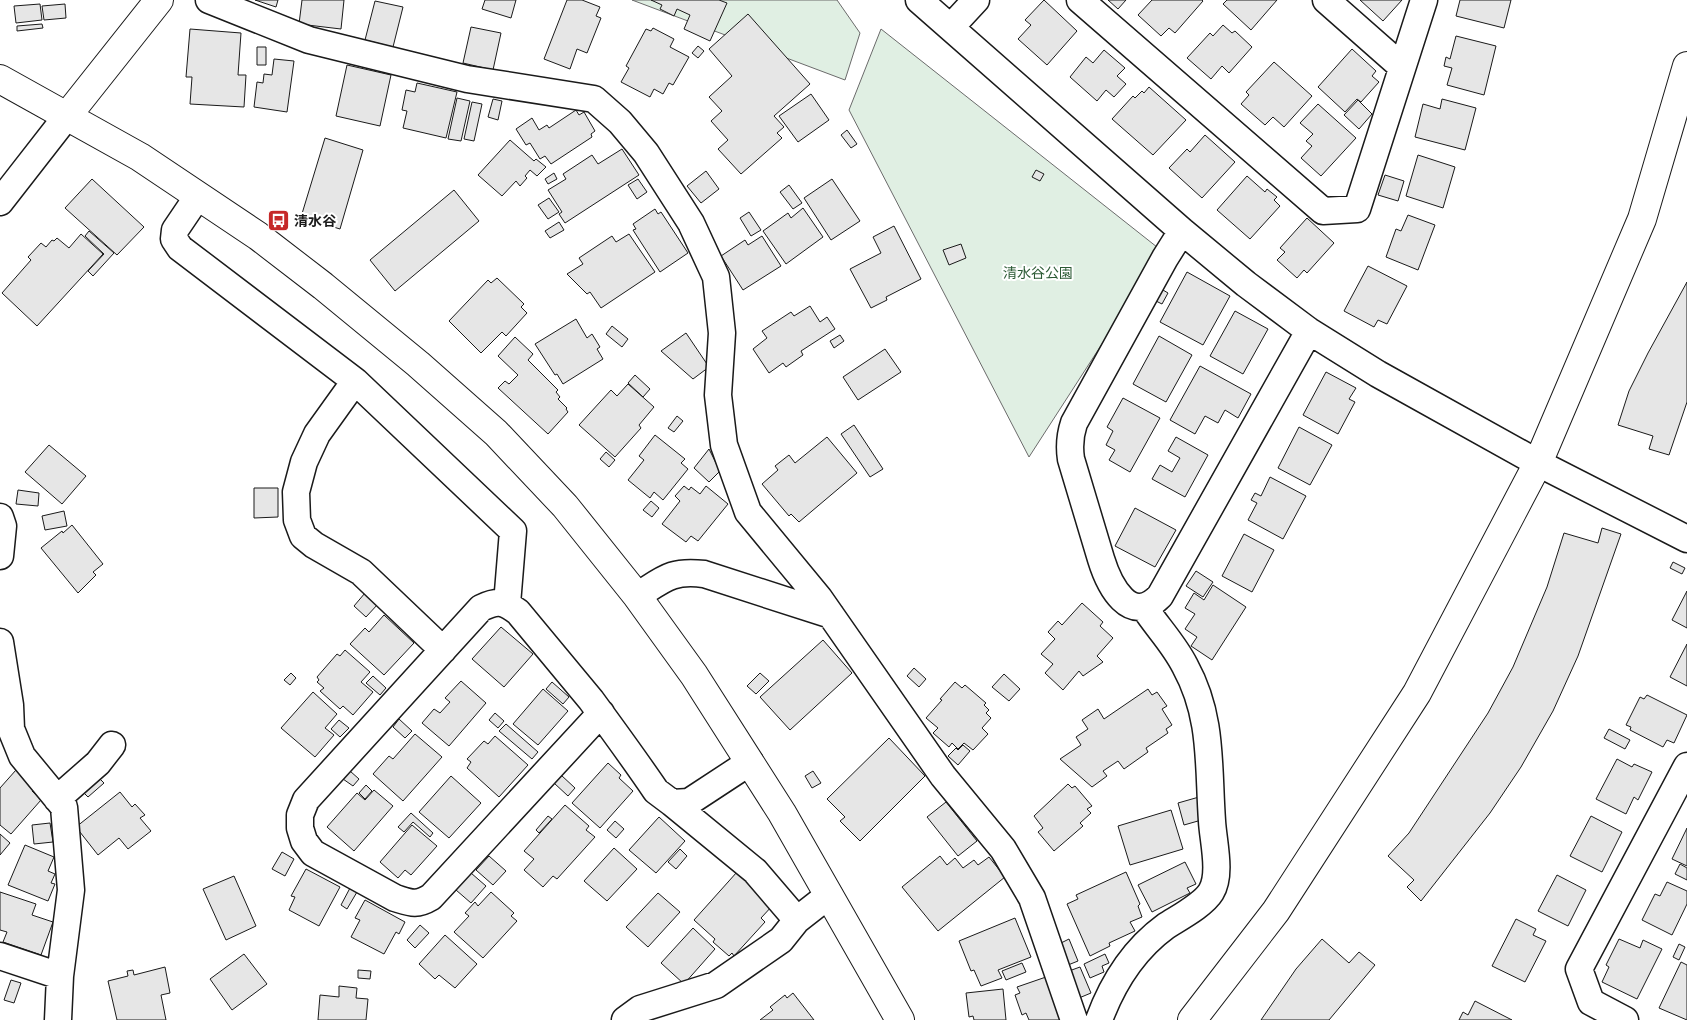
<svg xmlns="http://www.w3.org/2000/svg" width="1687" height="1020" font-family="Inter,'Noto Sans JP',sans-serif">
	<rect width="100%" height="100%" fill="#fff"/>
	<!-- green -->
	<path fill="#e0efe3" stroke="#6a6a6a" d="M 632,0 L 837,0 L 860,33 L 845,80 Z
		M 881,29 L 1162,251 L 1029,457 L 849,110 Z"/>
	<!-- building -->
	<path fill="#e6e6e6" stroke="#1a1a1a" d="M 255,0 L 278,0 L 276,7 Z
		M 302,0 L 344,0 L 341,29 L 299,24 Z
		M 485,0 L 516,0 L 511,18 L 482,9 Z
		M 567,0 L 582,0 L 600,7 L 596,16 L 601,18 L 587,53 L 577,49 L 570,69 L 544,59 Z
		M 651,0 L 719,0 L 727,3 L 710,41 L 684,29 L 690,15 L 677,9 L 674,16 L 660,9 L 662,5 Z
		M 1044,0 L 1077,31 L 1047,65 L 1018,39 L 1031,25 L 1025,20 Z
		M 1108,0 L 1126,0 L 1118,9 Z
		M 1152,0 L 1202,0 L 1203,1 L 1175,33 L 1169,28 L 1161,36 L 1138,15 Z
		M 1227,0 L 1277,0 L 1251,30 L 1223,4 Z
		M 1360,0 L 1402,0 L 1383,21 Z
		M 1460,0 L 1511,0 L 1504,28 L 1456,16 Z
		M 375,1 L 403,7 L 393,47 L 365,40 Z
		M 40,4 L 42,20 L 16,23 L 14,6 Z
		M 65,4 L 66,18 L 44,20 L 42,6 Z
		M 748,14 L 810,84 L 774,116 L 784,127 L 777,133 L 782,138 L 741,174 L 718,149 L 728,140 L 711,121 L 722,111 L 709,97 L 732,76 L 709,49 Z
		M 42,24 L 43,28 L 17,31 L 17,26 Z
		M 1223,25 L 1232,33 L 1235,31 L 1252,47 L 1229,73 L 1222,66 L 1211,79 L 1187,58 L 1210,33 L 1213,36 Z
		M 471,27 L 501,33 L 493,70 L 463,63 Z
		M 653,28 L 674,39 L 670,47 L 689,57 L 673,85 L 669,83 L 663,94 L 654,89 L 650,97 L 621,82 L 629,68 L 626,66 L 646,29 L 651,31 Z
		M 190,29 L 241,33 L 238,75 L 246,75 L 244,107 L 190,104 L 192,77 L 186,77 Z
		M 1456,36 L 1496,46 L 1484,95 L 1447,85 L 1452,68 L 1444,66 L 1446,57 L 1450,59 Z
		M 698,46 L 704,51 L 698,58 L 692,53 Z
		M 257,47 L 266,47 L 266,65 L 257,65 Z
		M 1352,49 L 1376,71 L 1372,76 L 1379,82 L 1361,102 L 1357,99 L 1345,112 L 1318,87 Z
		M 1104,50 L 1125,68 L 1117,76 L 1126,84 L 1114,97 L 1106,90 L 1097,101 L 1070,77 L 1086,57 L 1093,63 Z
		M 274,59 L 294,61 L 287,112 L 254,107 L 257,82 L 263,83 L 264,74 L 272,75 Z
		M 1274,62 L 1312,96 L 1284,127 L 1273,117 L 1265,125 L 1241,104 L 1249,95 L 1246,92 Z
		M 347,65 L 391,75 L 380,126 L 336,116 Z
		M 417,83 L 457,92 L 446,138 L 403,128 L 407,111 L 402,110 L 406,90 L 415,92 Z
		M 1149,87 L 1186,120 L 1153,155 L 1112,119 L 1133,96 L 1135,98 L 1142,91 L 1144,93 Z
		M 811,94 L 829,120 L 798,142 L 779,116 Z
		M 457,98 L 470,101 L 461,141 L 448,139 Z
		M 493,99 L 502,101 L 498,120 L 488,117 Z
		M 1442,99 L 1476,108 L 1465,150 L 1415,137 L 1423,104 L 1440,109 Z
		M 1358,100 L 1372,114 L 1359,129 L 1344,115 Z
		M 472,102 L 482,104 L 474,141 L 464,139 Z
		M 1318,104 L 1356,138 L 1321,176 L 1301,158 L 1312,146 L 1306,141 L 1313,134 L 1300,123 Z
		M 576,110 L 579,115 L 584,112 L 595,131 L 591,134 L 592,137 L 551,164 L 545,156 L 540,159 L 530,143 L 526,145 L 516,129 L 532,118 L 539,130 L 547,125 L 549,128 Z
		M 847,130 L 857,144 L 851,148 L 841,135 Z
		M 1205,135 L 1235,162 L 1202,198 L 1169,168 L 1187,149 L 1190,152 Z
		M 325,138 L 363,150 L 340,229 L 301,217 Z
		M 510,140 L 534,161 L 536,159 L 546,167 L 537,176 L 530,170 L 525,176 L 527,178 L 520,186 L 516,181 L 502,196 L 478,175 Z
		M 622,149 L 639,175 L 565,223 L 559,214 L 562,212 L 548,190 L 566,179 L 563,174 L 592,155 L 598,164 Z
		M 1418,155 L 1455,167 L 1443,208 L 1406,196 Z
		M 1036,170 L 1044,174 L 1040,181 L 1032,177 Z
		M 706,171 L 719,189 L 701,203 L 687,186 Z
		M 554,173 L 557,179 L 548,184 L 545,179 Z
		M 1385,175 L 1404,181 L 1398,201 L 1378,195 Z
		M 1247,176 L 1265,192 L 1267,189 L 1277,197 L 1274,200 L 1280,206 L 1250,239 L 1217,210 Z
		M 92,179 L 144,227 L 117,255 L 65,208 Z
		M 638,179 L 647,192 L 637,199 L 628,185 Z
		M 832,179 L 860,221 L 831,240 L 804,198 Z
		M 789,185 L 802,203 L 793,209 L 780,192 Z
		M 454,190 L 479,221 L 395,291 L 370,260 Z
		M 549,198 L 559,212 L 548,219 L 538,205 Z
		M 803,208 L 823,237 L 786,264 L 763,231 L 788,213 L 791,218 Z
		M 655,209 L 658,214 L 661,212 L 688,253 L 660,272 L 633,230 L 636,229 L 633,224 Z
		M 749,212 L 761,230 L 751,236 L 740,218 Z
		M 1408,215 L 1435,225 L 1418,270 L 1386,257 L 1396,229 L 1401,231 Z
		M 1307,218 L 1334,243 L 1307,273 L 1304,270 L 1297,278 L 1277,260 L 1285,252 L 1280,248 Z
		M 559,222 L 564,230 L 550,238 L 545,231 Z
		M 894,226 L 921,279 L 886,297 L 887,300 L 871,308 L 850,269 L 881,253 L 873,237 Z
		M 89,231 L 114,253 L 93,276 L 88,271 L 104,254 L 85,236 Z
		M 81,234 L 103,254 L 37,326 L 2,293 L 31,260 L 28,257 L 41,243 L 46,247 L 52,240 L 54,241 L 57,238 L 69,248 Z
		M 629,234 L 655,272 L 601,308 L 590,292 L 587,294 L 567,274 L 583,264 L 579,258 L 612,236 L 616,242 Z
		M 762,236 L 781,266 L 743,290 L 721,256 L 745,240 L 748,245 Z
		M 961,244 L 966,258 L 949,265 L 943,250 Z
		M 1368,266 L 1407,286 L 1387,324 L 1378,320 L 1374,327 L 1344,311 Z
		M 1187,272 L 1230,296 L 1203,345 L 1160,322 Z
		M 497,278 L 524,304 L 521,307 L 527,313 L 506,336 L 502,332 L 481,353 L 449,321 L 488,280 L 491,283 Z
		M 1687,282 L 1687,402 L 1669,455 L 1649,449 L 1653,436 L 1618,425 L 1629,391 L 1648,353 Z
		M 1163,290 L 1168,293 L 1162,304 L 1156,301 Z
		M 810,306 L 820,322 L 827,317 L 835,329 L 801,351 L 803,355 L 786,367 L 783,363 L 769,373 L 753,349 L 767,338 L 762,331 L 791,312 L 794,316 Z
		M 1235,311 L 1268,329 L 1243,374 L 1210,356 Z
		M 576,319 L 587,338 L 592,334 L 600,347 L 597,349 L 603,359 L 563,384 L 557,374 L 555,375 L 535,344 Z
		M 612,326 L 628,339 L 622,347 L 606,334 Z
		M 686,333 L 709,367 L 693,379 L 661,351 Z
		M 840,335 L 844,341 L 834,348 L 830,341 Z
		M 1159,336 L 1192,355 L 1166,402 L 1133,384 Z
		M 515,337 L 533,354 L 528,360 L 558,390 L 556,392 L 560,397 L 558,399 L 567,408 L 566,409 L 568,412 L 548,434 L 498,388 L 505,381 L 509,384 L 518,375 L 498,356 Z
		M 885,349 L 901,372 L 858,400 L 843,377 Z
		M 1200,366 L 1251,394 L 1238,418 L 1225,410 L 1218,423 L 1205,416 L 1195,434 L 1170,420 Z
		M 1326,372 L 1356,388 L 1349,399 L 1355,402 L 1338,434 L 1303,415 Z
		M 635,375 L 650,389 L 643,397 L 628,383 Z
		M 628,384 L 654,407 L 639,425 L 641,428 L 615,457 L 579,425 L 611,390 L 617,396 Z
		M 1123,398 L 1160,418 L 1130,472 L 1109,460 L 1115,450 L 1106,445 L 1113,431 L 1107,427 Z
		M 677,416 L 683,421 L 674,432 L 668,428 Z
		M 854,425 L 883,469 L 870,477 L 841,434 Z
		M 1299,427 L 1332,445 L 1310,485 L 1278,468 Z
		M 655,435 L 685,459 L 681,463 L 688,469 L 663,500 L 654,492 L 650,498 L 628,480 L 644,460 L 639,456 Z
		M 827,437 L 857,473 L 799,522 L 791,514 L 789,516 L 762,484 L 778,470 L 775,466 L 789,455 L 795,463 Z
		M 1176,437 L 1208,455 L 1185,497 L 1152,479 L 1160,465 L 1172,472 L 1180,458 L 1168,451 Z
		M 49,445 L 86,476 L 62,504 L 25,472 Z
		M 709,449 L 720,471 L 709,482 L 694,468 Z
		M 606,452 L 615,460 L 609,467 L 600,459 Z
		M 1270,477 L 1306,496 L 1283,539 L 1248,520 L 1257,503 L 1251,500 L 1255,493 L 1261,496 Z
		M 684,486 L 689,490 L 691,487 L 700,494 L 706,486 L 728,504 L 698,541 L 691,536 L 686,542 L 662,524 L 680,501 L 675,496 Z
		M 254,488 L 278,488 L 278,517 L 254,518 Z
		M 18,490 L 39,493 L 38,506 L 16,504 Z
		M 651,501 L 659,508 L 652,517 L 643,510 Z
		M 1135,508 L 1176,530 L 1155,567 L 1115,546 Z
		M 64,511 L 67,526 L 45,530 L 42,516 Z
		M 72,525 L 103,564 L 93,572 L 96,575 L 78,593 L 41,548 L 62,531 L 63,533 Z
		M 1602,528 L 1621,534 L 1578,656 L 1553,711 L 1521,767 L 1490,813 L 1421,901 L 1407,887 L 1414,880 L 1388,856 L 1409,833 L 1488,713 L 1513,667 L 1547,587 L 1564,533 L 1598,543 Z
		M 1244,534 L 1274,550 L 1252,592 L 1222,576 Z
		M 1673,562 L 1685,568 L 1682,574 L 1670,568 Z
		M 1196,571 L 1213,582 L 1203,597 L 1186,586 Z
		M 1213,585 L 1246,607 L 1212,660 L 1191,646 L 1197,637 L 1185,629 L 1195,614 L 1185,608 L 1194,593 L 1204,600 Z
		M 1687,591 L 1687,628 L 1672,620 Z
		M 365,593 L 378,604 L 366,617 L 354,606 Z
		M 1082,603 L 1103,622 L 1100,626 L 1113,638 L 1097,656 L 1103,662 L 1083,676 L 1079,671 L 1063,690 L 1045,673 L 1053,664 L 1041,654 L 1055,639 L 1048,632 L 1058,621 L 1062,625 Z
		M 384,615 L 414,643 L 384,675 L 350,644 L 365,628 L 369,632 Z
		M 501,627 L 533,654 L 504,687 L 472,659 Z
		M 823,640 L 852,673 L 790,730 L 760,697 Z
		M 1687,644 L 1687,686 L 1670,677 Z
		M 345,650 L 370,672 L 361,682 L 373,692 L 353,715 L 343,706 L 340,709 L 320,691 L 324,688 L 317,682 L 319,680 L 317,677 L 337,654 L 340,656 Z
		M 914,668 L 926,679 L 919,687 L 907,676 Z
		M 291,673 L 296,678 L 290,685 L 284,680 Z
		M 760,673 L 769,681 L 756,694 L 747,686 Z
		M 1004,674 L 1020,689 L 1009,701 L 992,687 Z
		M 373,676 L 386,688 L 380,695 L 366,683 Z
		M 461,681 L 486,703 L 449,746 L 422,723 L 434,709 L 440,713 L 450,702 L 445,698 Z
		M 552,682 L 569,697 L 563,704 L 546,689 Z
		M 955,682 L 962,688 L 965,685 L 986,703 L 984,705 L 989,710 L 986,713 L 991,718 L 982,728 L 988,734 L 973,750 L 964,743 L 958,749 L 952,743 L 949,747 L 933,733 L 938,728 L 926,718 L 942,700 L 940,699 Z
		M 543,689 L 568,711 L 538,745 L 513,724 Z
		M 1148,689 L 1152,695 L 1157,692 L 1167,706 L 1162,709 L 1172,725 L 1166,729 L 1168,733 L 1146,748 L 1148,752 L 1124,769 L 1118,761 L 1103,771 L 1107,776 L 1092,787 L 1060,759 L 1081,745 L 1076,737 L 1088,729 L 1082,720 L 1098,709 L 1104,719 Z
		M 313,692 L 337,714 L 325,728 L 334,735 L 315,757 L 281,728 Z
		M 1647,695 L 1687,715 L 1674,743 L 1667,740 L 1663,747 L 1630,730 L 1631,727 L 1626,725 L 1640,697 L 1644,699 Z
		M 495,713 L 504,721 L 498,728 L 489,720 Z
		M 399,719 L 412,731 L 405,738 L 393,727 Z
		M 339,720 L 349,728 L 340,737 L 331,729 Z
		M 506,724 L 538,752 L 532,759 L 499,731 Z
		M 1609,729 L 1630,740 L 1625,749 L 1604,738 Z
		M 415,734 L 442,757 L 403,801 L 373,774 L 389,756 L 393,759 Z
		M 495,736 L 528,765 L 499,797 L 467,768 L 471,762 L 467,759 L 484,741 L 488,744 Z
		M 889,738 L 925,776 L 860,841 L 840,821 L 845,817 L 827,799 Z
		M 963,745 L 970,751 L 958,765 L 948,756 L 956,748 L 958,750 Z
		M 1617,759 L 1632,767 L 1634,764 L 1652,772 L 1638,800 L 1634,797 L 1626,814 L 1596,799 Z
		M 608,763 L 621,775 L 619,778 L 633,791 L 600,828 L 572,803 Z
		M 16,770 L 36,787 L 32,791 L 41,800 L 11,834 L 0,825 L 0,788 Z
		M 350,771 L 359,779 L 353,786 L 343,779 Z
		M 813,771 L 821,783 L 812,788 L 805,776 Z
		M 561,775 L 575,788 L 568,796 L 554,783 Z
		M 451,776 L 481,803 L 449,838 L 419,812 Z
		M 99,778 L 104,783 L 88,797 L 83,792 Z
		M 1068,784 L 1072,788 L 1075,786 L 1092,806 L 1087,809 L 1091,813 L 1080,823 L 1083,826 L 1054,851 L 1038,832 L 1043,828 L 1034,816 Z
		M 366,785 L 372,791 L 365,799 L 359,793 Z
		M 374,790 L 393,806 L 354,851 L 327,827 L 357,793 L 365,800 Z
		M 120,792 L 132,807 L 135,804 L 145,815 L 140,818 L 151,831 L 128,849 L 119,838 L 98,855 L 76,827 Z
		M 1199,797 L 1205,819 L 1184,825 L 1178,803 Z
		M 946,802 L 977,841 L 958,856 L 927,817 Z
		M 565,805 L 589,826 L 586,830 L 595,837 L 557,879 L 553,876 L 543,887 L 524,870 L 534,859 L 524,851 Z
		M 1171,810 L 1183,849 L 1130,865 L 1118,826 Z
		M 411,813 L 433,833 L 430,837 L 413,822 L 404,832 L 398,827 Z
		M 548,816 L 552,819 L 539,833 L 536,830 Z
		M 1591,816 L 1622,832 L 1602,872 L 1570,856 Z
		M 659,817 L 685,841 L 656,873 L 629,850 Z
		M 615,821 L 624,829 L 616,838 L 607,830 Z
		M 50,823 L 53,842 L 34,844 L 32,825 Z
		M 412,825 L 437,846 L 411,875 L 405,870 L 398,878 L 380,862 Z
		M 1687,828 L 1687,866 L 1672,859 Z
		M 0,834 L 10,843 L 0,855 Z
		M 25,845 L 54,857 L 48,871 L 55,874 L 51,883 L 55,884 L 48,901 L 8,885 Z
		M 614,848 L 637,869 L 607,901 L 584,881 Z
		M 680,849 L 687,856 L 676,869 L 668,862 Z
		M 282,852 L 294,859 L 285,876 L 272,869 Z
		M 489,856 L 506,871 L 493,885 L 476,870 Z
		M 940,856 L 947,865 L 955,858 L 963,868 L 974,860 L 978,865 L 989,857 L 1005,877 L 938,931 L 902,887 Z
		M 1185,862 L 1196,884 L 1187,888 L 1190,893 L 1152,912 L 1138,885 Z
		M 1680,864 L 1687,868 L 1687,880 L 1675,874 Z
		M 306,869 L 340,887 L 319,926 L 289,910 L 295,897 L 291,896 Z
		M 737,872 L 773,905 L 761,918 L 765,922 L 734,956 L 732,953 L 729,956 L 713,942 L 715,939 L 694,920 Z
		M 1126,872 L 1140,904 L 1138,906 L 1142,917 L 1130,922 L 1135,931 L 1109,943 L 1110,946 L 1090,956 L 1067,904 L 1078,899 L 1076,895 Z
		M 471,873 L 486,886 L 471,903 L 456,890 Z
		M 1557,875 L 1586,890 L 1568,926 L 1538,911 Z
		M 234,876 L 256,926 L 226,940 L 203,889 Z
		M 1667,882 L 1687,891 L 1687,904 L 1672,935 L 1642,920 L 1655,894 L 1660,896 Z
		M 350,888 L 357,892 L 347,909 L 341,905 Z
		M 0,892 L 36,904 L 32,915 L 53,922 L 41,955 L 3,942 L 7,932 L 0,930 Z
		M 491,892 L 514,913 L 511,916 L 517,921 L 483,958 L 454,932 L 469,916 L 465,913 L 475,902 L 478,906 Z
		M 658,893 L 680,912 L 648,947 L 626,927 Z
		M 365,900 L 405,922 L 399,934 L 396,932 L 384,954 L 351,937 L 360,920 L 355,918 Z
		M 1015,918 L 1031,957 L 998,970 L 1002,978 L 981,986 L 974,970 L 971,971 L 959,941 Z
		M 1516,919 L 1536,929 L 1533,935 L 1546,941 L 1525,982 L 1492,966 Z
		M 420,925 L 429,933 L 415,948 L 407,940 Z
		M 693,928 L 715,949 L 684,984 L 661,963 Z
		M 445,935 L 477,964 L 455,988 L 439,975 L 435,979 L 419,964 Z
		M 1069,939 L 1078,961 L 1068,965 L 1059,944 Z
		M 1322,939 L 1349,963 L 1359,952 L 1375,965 L 1329,1020 L 1261,1020 L 1296,969 Z
		M 1619,939 L 1640,948 L 1643,940 L 1662,949 L 1637,999 L 1602,982 L 1609,967 L 1606,965 Z
		M 1679,944 L 1685,947 L 1679,960 L 1673,957 Z
		M 244,954 L 267,984 L 232,1010 L 210,979 Z
		M 1105,954 L 1109,963 L 1102,966 L 1104,972 L 1090,978 L 1084,964 Z
		M 1681,962 L 1687,965 L 1687,1020 L 1659,1008 Z
		M 1022,963 L 1026,972 L 1006,980 L 1002,971 Z
		M 165,967 L 170,993 L 161,995 L 166,1020 L 117,1020 L 108,981 L 128,976 L 127,971 L 133,970 L 134,975 Z
		M 1080,967 L 1091,993 L 1079,998 L 1069,971 Z
		M 358,970 L 371,971 L 370,979 L 358,978 Z
		M 1046,977 L 1061,1020 L 1029,1020 L 1026,1013 L 1022,1015 L 1015,995 L 1020,993 L 1017,987 Z
		M 11,980 L 21,983 L 14,1003 L 4,1000 Z
		M 339,986 L 357,988 L 356,998 L 368,999 L 366,1020 L 318,1020 L 320,995 L 339,997 Z
		M 1003,989 L 1006,1020 L 974,1020 L 973,1016 L 969,1017 L 966,993 Z
		M 793,993 L 814,1020 L 760,1020 L 773,1010 L 770,1007 L 785,995 L 787,998 Z
		M 1475,1001 L 1512,1020 L 1459,1020 L 1463,1012 L 1468,1015 Z"/>
	<g fill="none" stroke-linecap="round" stroke-linejoin="round">
		<defs>
			<path id="street" d="M 209,0 L 309,40 L 467,79 L 594,99 L 620,122 L 646,153 L 691,223 L 716,277 L 722,333 L 718,395 L 724,445 L 748,512 L 819,598 L 943,776 L 1003,849 L 1032,898 L 1074,1020
				M 919,0 L 1182,231 L 1246,284 L 1309,331 L 1378,374 L 1538,463 L 1687,539
				M 1080,0 L 1323,211 L 1357,209 L 1424,0
				M 1326,0 L 1402,67
				M 951,27 L 976,0
				M 198,196 L 175,230 L 174,239 L 180,248 L 355,381 L 513,531 L 507,604
				M 0,202 L 67,116
				M 1182,231 L 1165,258 L 1074,423 C 1070,435 1069,446 1071,459 L 1101,559 C 1109,585 1130,627 1160,596 L 1309,331
				M 355,381 L 317,434 L 304,462 L 296,492 L 297,520 L 303,536 L 314,545 L 361,572 L 443,650
				M 0,517 L 3,526 L 0,556
				M 637,596 C 664,579 671,570 704,574 L 831,615
				M 0,642 L 10,705 L 11,729 L 22,756 L 64,807 L 71,890 L 60,976 L 58,1020
				M 601,713 L 431,897 C 416,906 411,903 395,898 L 313,853 L 304,841 L 300,828 L 300,815 L 306,800 L 481,608 C 498,600 503,601 518,612 L 591,700 C 613,730 635,760 656,791 L 672,803 L 689,802 L 750,762
				M 57,799 L 98,763 L 112,745
				M 672,803 L 755,871 L 797,920 L 829,895
				M 0,956 L 60,976
				M 625,1020 L 640,1009 L 716,985 L 781,940 L 797,920
				M 1099,1020 C 1113,982 1133,950 1166,926 C 1180,917 1203,905 1211,892 C 1222,874 1213,841 1212,821 C 1208,765 1213,717 1185,666 C 1174,644 1157,627 1144,607
				M 1625,1020 L 1591,1002 L 1579,969 L 1687,766"/>
			<path id="secondary" d="M 0,79 L 140,157 L 258,236 L 323,286 L 418,364 L 496,433 L 565,506 L 637,596 L 694,675 L 782,813 L 900,1020
				M 67,116 L 159,0
				M 1192,1020 L 1276,911 L 1417,693 L 1538,463 L 1642,219 L 1687,66"/>
		</defs>
		<!-- street casing -->
		<use href="#street" stroke="#1a1a1a" stroke-width="29"/>
		<!-- secondary casing -->
		<use href="#secondary" stroke="#1a1a1a" stroke-width="30"/>
		<!-- street -->
		<use href="#street" stroke="#fff" stroke-width="26"/>
		<!-- secondary -->
		<use href="#secondary" stroke="#fff" stroke-width="28"/>
	</g>
	<!-- icons -->
	<defs>
		<symbol id="bus-square" viewBox="-11 -11 22 22"><rect x="-9" y="-9" width="18" height="18" rx="4" fill="#c62828" stroke="#fff"/><path d="M-5-6H5V4H4V6H2V4H-2V6H-4V4H-5ZM-3.5-4V0h7V-4ZM-3.5 1.2v1.5H-2V1.2ZM2 1.2v1.5H3.5V1.2Z" fill="#fff"/></symbol>
	</defs>
	<g fill-rule="evenodd">
		<use href="#bus-square" x="266" y="208" width="25" height="25"/>
	</g>
	<g text-anchor="middle" dominant-baseline="central" stroke-width="4" stroke-linejoin="round" paint-order="stroke">
		<!-- poi labels -->
		<g font-size="14" font-weight="bold" fill="#1a1a1a" stroke="#fff" text-anchor="start">
			<text x="294" y="220">清水谷</text>
		</g>
		<!-- park labels -->
		<g font-size="14" fill="#2b5a34" stroke="#fff">
			<text x="1038" y="272">清水谷公園</text>
		</g>
	</g>
</svg>
